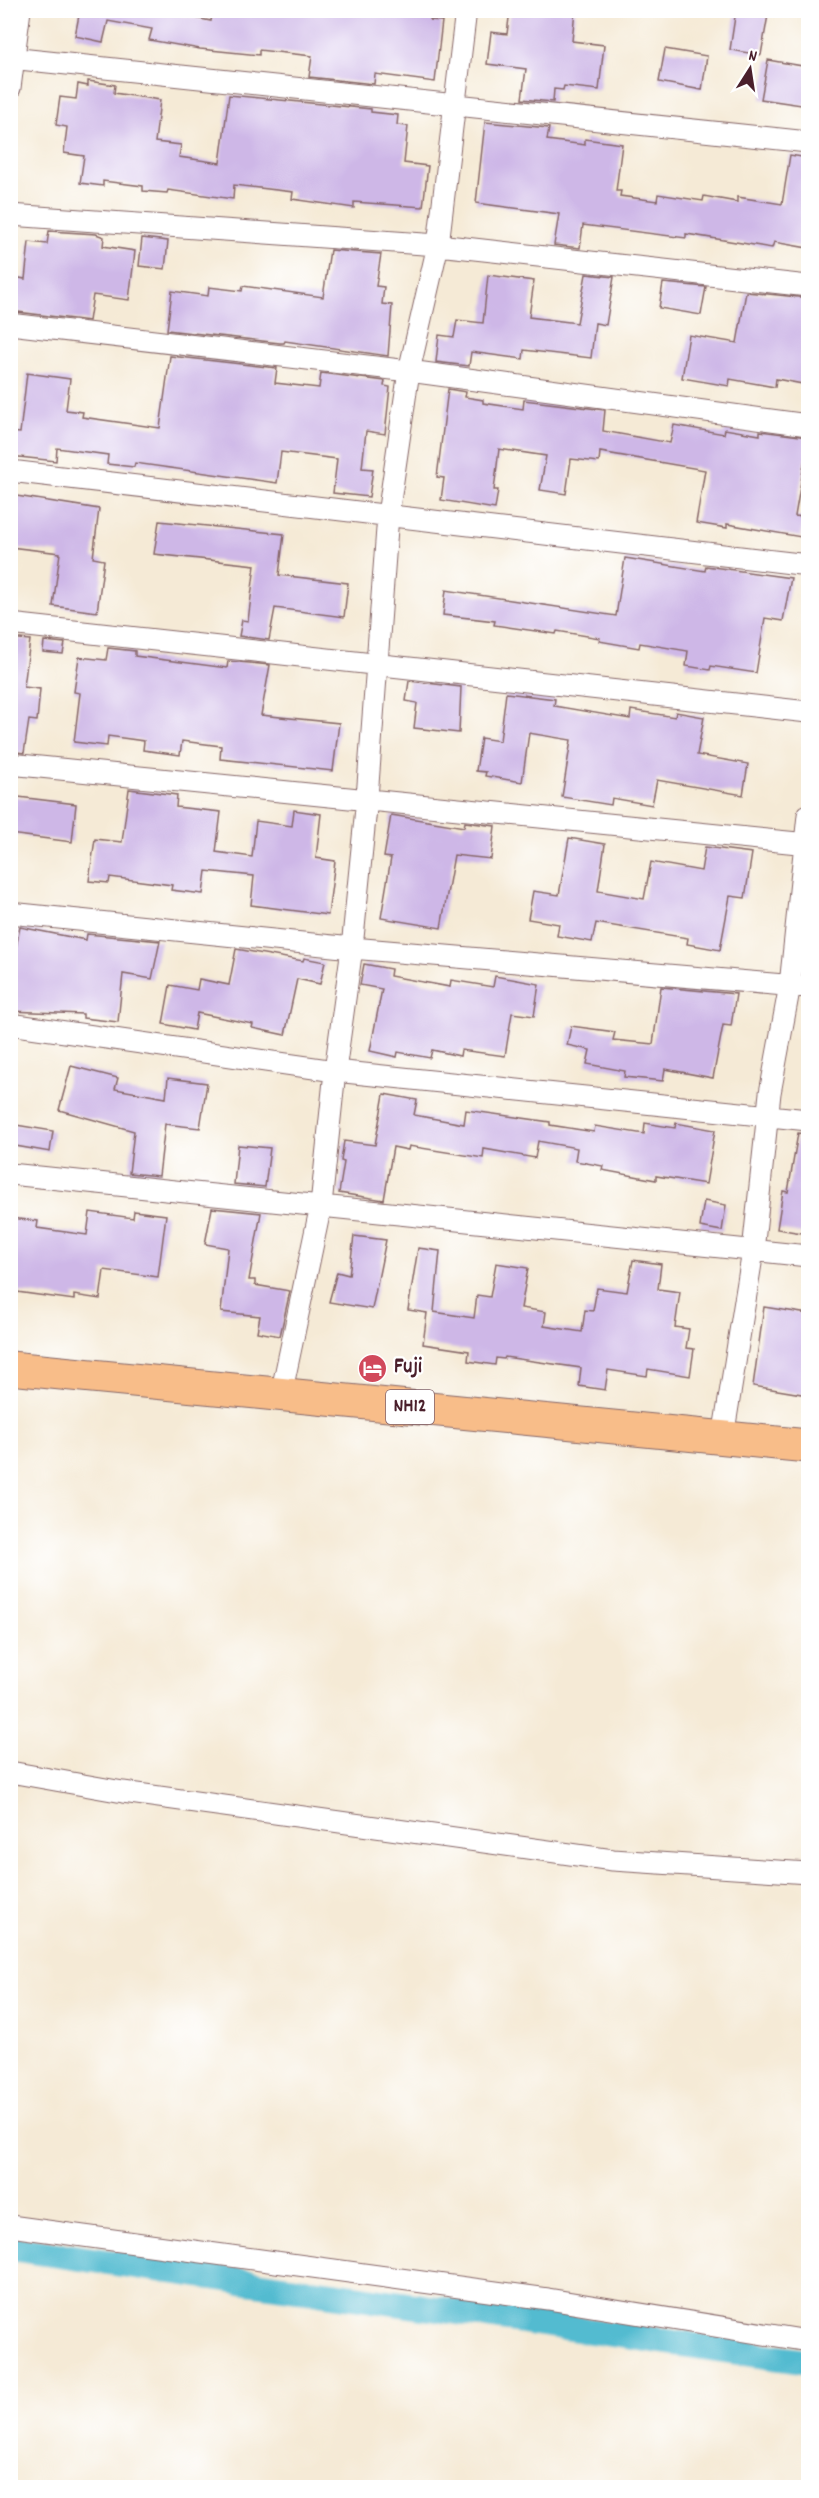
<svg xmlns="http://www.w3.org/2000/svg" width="819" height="2498" font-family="Dekko,sans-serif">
	<rect width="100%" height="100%" fill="#fff"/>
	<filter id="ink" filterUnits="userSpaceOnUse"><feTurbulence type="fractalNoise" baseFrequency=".0167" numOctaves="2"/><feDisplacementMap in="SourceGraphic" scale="12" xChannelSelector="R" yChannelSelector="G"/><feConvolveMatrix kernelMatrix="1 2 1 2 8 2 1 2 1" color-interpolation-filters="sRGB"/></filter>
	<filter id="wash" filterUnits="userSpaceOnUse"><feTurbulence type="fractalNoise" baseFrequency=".008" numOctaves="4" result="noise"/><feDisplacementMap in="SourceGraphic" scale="24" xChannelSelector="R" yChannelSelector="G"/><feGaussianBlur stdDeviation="1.35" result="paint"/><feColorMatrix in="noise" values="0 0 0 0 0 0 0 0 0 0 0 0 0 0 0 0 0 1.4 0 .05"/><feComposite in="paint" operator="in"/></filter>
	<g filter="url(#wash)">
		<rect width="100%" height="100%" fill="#f5ead6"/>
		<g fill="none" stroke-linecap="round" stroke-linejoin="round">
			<!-- canal -->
			<path stroke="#53bbd0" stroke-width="26" d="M 10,2248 L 808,2362"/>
		</g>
		<g id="blocks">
			<!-- building -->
			<path fill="#ceb7e7" d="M 80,10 L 156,10 L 211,21 L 213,10 L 432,10 L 430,20 L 442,21 L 435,82 L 375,74 L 374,84 L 309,77 L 312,56 L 259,50 L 259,55 L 200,49 L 149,40 L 152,29 L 108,21 L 103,42 L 75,36 Z
				M 510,10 L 575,10 L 572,41 L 604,45 L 599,90 L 564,86 L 563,90 L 554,89 L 553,102 L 522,99 L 526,69 L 487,64 L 491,32 L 507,34 Z
				M 736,10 L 768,15 L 761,55 L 730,50 Z
				M 665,49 L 707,56 L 702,90 L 659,82 Z
				M 768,60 L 808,67 L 808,106 L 761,99 Z
				M 88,81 L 115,85 L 114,93 L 160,100 L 155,142 L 181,145 L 179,157 L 220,163 L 229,95 L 371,109 L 371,112 L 398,115 L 397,125 L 408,126 L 404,163 L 428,166 L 423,207 L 354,202 L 354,208 L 292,199 L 293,192 L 234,185 L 233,199 L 168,190 L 167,193 L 143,191 L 143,186 L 103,181 L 103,186 L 80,183 L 84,156 L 64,153 L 67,127 L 56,125 L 60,97 L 76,99 L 78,84 L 88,86 Z
				M 485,122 L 549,128 L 547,140 L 585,145 L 585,139 L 622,144 L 616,191 L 621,191 L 620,196 L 657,201 L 658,194 L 703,201 L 704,196 L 737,202 L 737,197 L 782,204 L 790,155 L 808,158 L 808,248 L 774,242 L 772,248 L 686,234 L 686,238 L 583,225 L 580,248 L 554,245 L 559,214 L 476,203 Z
				M 49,231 L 96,234 L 104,237 L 103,246 L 135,251 L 129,300 L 93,295 L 89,321 L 10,311 L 14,277 L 25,279 L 29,242 L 47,244 Z
				M 142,238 L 168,241 L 165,269 L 139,266 Z
				M 330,250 L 381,254 L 376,286 L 384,287 L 382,304 L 392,305 L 388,356 L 285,341 L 284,343 L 280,343 L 167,330 L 172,291 L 208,296 L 209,287 L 242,291 L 243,286 L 323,297 Z
				M 586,274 L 614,277 L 606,325 L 595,323 L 591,358 L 524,350 L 523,359 L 471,352 L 469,366 L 436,362 L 439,335 L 454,337 L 457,320 L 483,323 L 488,275 L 534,281 L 529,317 L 577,323 Z
				M 663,283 L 706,287 L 701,315 L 659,308 Z
				M 746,292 L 808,298 L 808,385 L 776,379 L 775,387 L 730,379 L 729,386 L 682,378 L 689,335 L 737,343 Z
				M 170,356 L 277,368 L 275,383 L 319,388 L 321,373 L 385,381 L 384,386 L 390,387 L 385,434 L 366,431 L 362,468 L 373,469 L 369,497 L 333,493 L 337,459 L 281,452 L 277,483 L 135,463 L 134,467 L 107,464 L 108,455 L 57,448 L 56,461 L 10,456 L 10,432 L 20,433 L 27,373 L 70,379 L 66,410 L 83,412 L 82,417 L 160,428 Z
				M 448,389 L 466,392 L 465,397 L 483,400 L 483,403 L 523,409 L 524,400 L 605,410 L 603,431 L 670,443 L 674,425 L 724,434 L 725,429 L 760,435 L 760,431 L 808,437 L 808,460 L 805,459 L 795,516 L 804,517 L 801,537 L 727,524 L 727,528 L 696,523 L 705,470 L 600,452 L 599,462 L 571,459 L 566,494 L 540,490 L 546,456 L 499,449 L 494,490 L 498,490 L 495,509 L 441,500 L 444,478 L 437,477 Z
				M 10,495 L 99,509 L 93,558 L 104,560 L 97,612 L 53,606 L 60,553 L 10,547 Z
				M 159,521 L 284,534 L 279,575 L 348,583 L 344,617 L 275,608 L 269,640 L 239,636 L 242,620 L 248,621 L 255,565 L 154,554 Z
				M 625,558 L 705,571 L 706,566 L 791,578 L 783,621 L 765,618 L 756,673 L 711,666 L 710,670 L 686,666 L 688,651 L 640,643 L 639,648 L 599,641 L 600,638 L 557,631 L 556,634 L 494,625 L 495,621 L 443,615 L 446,590 L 616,616 Z
				M 10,638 L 30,640 L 24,687 L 40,689 L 37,721 L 29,720 L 24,753 L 10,751 Z
				M 44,641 L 65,643 L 63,654 L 43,652 Z
				M 108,648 L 135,651 L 135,656 L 227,668 L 228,661 L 270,665 L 261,715 L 339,723 L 333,771 L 220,759 L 221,746 L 182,741 L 180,755 L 143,750 L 144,741 L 108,736 L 107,746 L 74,742 L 80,693 L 74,692 L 79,657 L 106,660 Z
				M 409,681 L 461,687 L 459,733 L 414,728 L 417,703 L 406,701 Z
				M 506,693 L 555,699 L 554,706 L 630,719 L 631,710 L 675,717 L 676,712 L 704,717 L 697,755 L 748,764 L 743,795 L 657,780 L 652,805 L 612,798 L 611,805 L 562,797 L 571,740 L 529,733 L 522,782 L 485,776 L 486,772 L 476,771 L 481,738 L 500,741 Z
				M 129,789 L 177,795 L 176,807 L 221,812 L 216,852 L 252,857 L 256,821 L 292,826 L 294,810 L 321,814 L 316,858 L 335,861 L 328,915 L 251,905 L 254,876 L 206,871 L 203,894 L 171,890 L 172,885 L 110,877 L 109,883 L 89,881 L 95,839 L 122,842 Z
				M 10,796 L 76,804 L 72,842 L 10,834 Z
				M 391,815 L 464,827 L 465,822 L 495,826 L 491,859 L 454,855 L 441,928 L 381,918 L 391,858 L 384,857 Z
				M 569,838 L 605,844 L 598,891 L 644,899 L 651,862 L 701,871 L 705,847 L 752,853 L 745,898 L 730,896 L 720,950 L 687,944 L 688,938 L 596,923 L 592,942 L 557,936 L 559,924 L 528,919 L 533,891 L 559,895 Z
				M 20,927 L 86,940 L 87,934 L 160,941 L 152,979 L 123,974 L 118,1022 L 83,1018 L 83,1014 L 10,1011 L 10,947 L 16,948 Z
				M 236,949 L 303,961 L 304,958 L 325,962 L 320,984 L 297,979 L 285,1035 L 252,1028 L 253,1024 L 197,1013 L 194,1030 L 163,1024 L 170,985 L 197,990 L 199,979 L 229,985 Z
				M 364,964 L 391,969 L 390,976 L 450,987 L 451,980 L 493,987 L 495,976 L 539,984 L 534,1016 L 512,1013 L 505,1056 L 461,1050 L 460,1056 L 432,1050 L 430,1058 L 398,1052 L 397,1057 L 370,1051 L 382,989 L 360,985 Z
				M 661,987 L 736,994 L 731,1026 L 723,1025 L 713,1078 L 665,1069 L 663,1081 L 624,1077 L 625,1071 L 587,1064 L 590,1050 L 567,1045 L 571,1026 L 615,1032 L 613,1040 L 653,1044 Z
				M 71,1066 L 118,1078 L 115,1089 L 166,1098 L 168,1078 L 207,1083 L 200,1128 L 165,1124 L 159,1176 L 129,1173 L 134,1131 L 59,1110 Z
				M 384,1094 L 417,1100 L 414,1115 L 464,1124 L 466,1110 L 550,1122 L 550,1125 L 594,1132 L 595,1126 L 644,1134 L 645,1123 L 675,1128 L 676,1123 L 715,1130 L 706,1184 L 656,1176 L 656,1180 L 602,1170 L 603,1166 L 575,1161 L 577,1148 L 538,1141 L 535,1158 L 484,1149 L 483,1158 L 409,1146 L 408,1150 L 393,1147 L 384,1200 L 339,1193 L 344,1162 L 341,1161 L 344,1141 L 375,1145 Z
				M 10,1124 L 53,1131 L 50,1152 L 10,1145 Z
				M 798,1133 L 808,1134 L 808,1234 L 777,1229 L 783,1191 L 788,1192 Z
				M 238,1145 L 270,1148 L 265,1187 L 234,1184 Z
				M 704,1201 L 726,1205 L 722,1231 L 700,1227 Z
				M 212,1208 L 261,1213 L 249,1280 L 255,1280 L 255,1285 L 290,1291 L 280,1336 L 257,1332 L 260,1316 L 221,1312 L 228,1248 L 205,1244 Z
				M 134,1211 L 166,1215 L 158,1277 L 104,1270 L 100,1299 L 74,1295 L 74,1300 L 10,1291 L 10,1218 L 38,1221 L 37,1228 L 87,1235 L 90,1212 L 133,1218 Z
				M 354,1236 L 386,1240 L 372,1309 L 329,1302 L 337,1272 L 349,1275 Z
				M 418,1248 L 440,1251 L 434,1312 L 474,1318 L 477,1295 L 490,1297 L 496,1263 L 528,1268 L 521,1308 L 546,1312 L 544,1326 L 582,1332 L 585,1310 L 593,1311 L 597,1288 L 627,1292 L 633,1260 L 661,1264 L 658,1289 L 680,1292 L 675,1327 L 689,1329 L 686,1348 L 694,1349 L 690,1376 L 648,1369 L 647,1376 L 608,1370 L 605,1390 L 579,1386 L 581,1368 L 505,1357 L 504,1359 L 496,1358 L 495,1365 L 468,1361 L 469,1351 L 423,1344 L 427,1313 L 408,1310 Z
				M 764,1307 L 808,1314 L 808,1395 L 753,1386 Z"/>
		</g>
	</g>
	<g filter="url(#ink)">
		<use href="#blocks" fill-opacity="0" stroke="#866667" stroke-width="1.5"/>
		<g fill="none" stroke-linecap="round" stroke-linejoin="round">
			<defs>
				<path id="minor" d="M 10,58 L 808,142
					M 10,88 L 20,10
					M 10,215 L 438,245 L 808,286
					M 10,324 L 409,371 L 808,425
					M 10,471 L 808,565
					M 10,624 L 808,712
					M 10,764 L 808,844
					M 10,913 L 352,948 L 808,987
					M 10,1024 L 335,1071 L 808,1120
					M 10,1174 L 808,1256
					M 281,1395 L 321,1205 L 335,1071 L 352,948 L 367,798 L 388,515 L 409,371 L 438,245 L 466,10
					M 723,1437 L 753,1251 L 770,1093 L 790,985 L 808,815
					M 10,1772 L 123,1792 L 613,1860 L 808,1873
					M 10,2226 L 548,2299 L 808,2341"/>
				<path id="trunk" d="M 10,1368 L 808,1446"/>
			</defs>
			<!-- minor casing -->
			<use href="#minor" stroke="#866667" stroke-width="23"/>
			<!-- trunk casing -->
			<use href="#trunk" stroke="#866667" stroke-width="35"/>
			<!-- minor -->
			<use href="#minor" stroke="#fff" stroke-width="21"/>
			<!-- trunk -->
			<use href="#trunk" stroke="#f8bd89" stroke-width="33"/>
		</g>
	</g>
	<!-- icons -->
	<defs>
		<symbol id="hotel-disc" viewBox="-11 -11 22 22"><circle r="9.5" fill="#d1495b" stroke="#fff"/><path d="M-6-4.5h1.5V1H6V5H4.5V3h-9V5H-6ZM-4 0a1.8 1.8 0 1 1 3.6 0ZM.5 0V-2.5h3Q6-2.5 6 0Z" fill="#fff"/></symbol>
	</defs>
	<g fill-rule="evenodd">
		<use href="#hotel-disc" x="356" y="1352" width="33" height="33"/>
	</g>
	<g text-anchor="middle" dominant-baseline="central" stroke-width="4.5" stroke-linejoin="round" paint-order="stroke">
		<!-- shield labels -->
		<rect fill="#fff" stroke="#80626b" stroke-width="1.5" x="386" y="1390" width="48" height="34" rx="4.5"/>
		<g font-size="20" font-weight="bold" fill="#4a1f2b">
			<text x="410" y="1407">NH12</text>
		</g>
		<!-- poi labels -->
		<g font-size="21" font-weight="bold" fill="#4a1f2b" stroke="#fff" text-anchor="start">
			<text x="394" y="1368">Fuji</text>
		</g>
	</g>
	<!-- margin -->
	<rect width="819" height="2498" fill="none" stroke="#fff" stroke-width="36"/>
	<!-- north arrow -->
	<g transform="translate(750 69) rotate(12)" stroke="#ffffff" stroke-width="4.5" paint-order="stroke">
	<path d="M0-4.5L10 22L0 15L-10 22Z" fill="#4a1f2b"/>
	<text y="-9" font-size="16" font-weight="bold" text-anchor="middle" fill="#4a1f2b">N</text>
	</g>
</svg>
